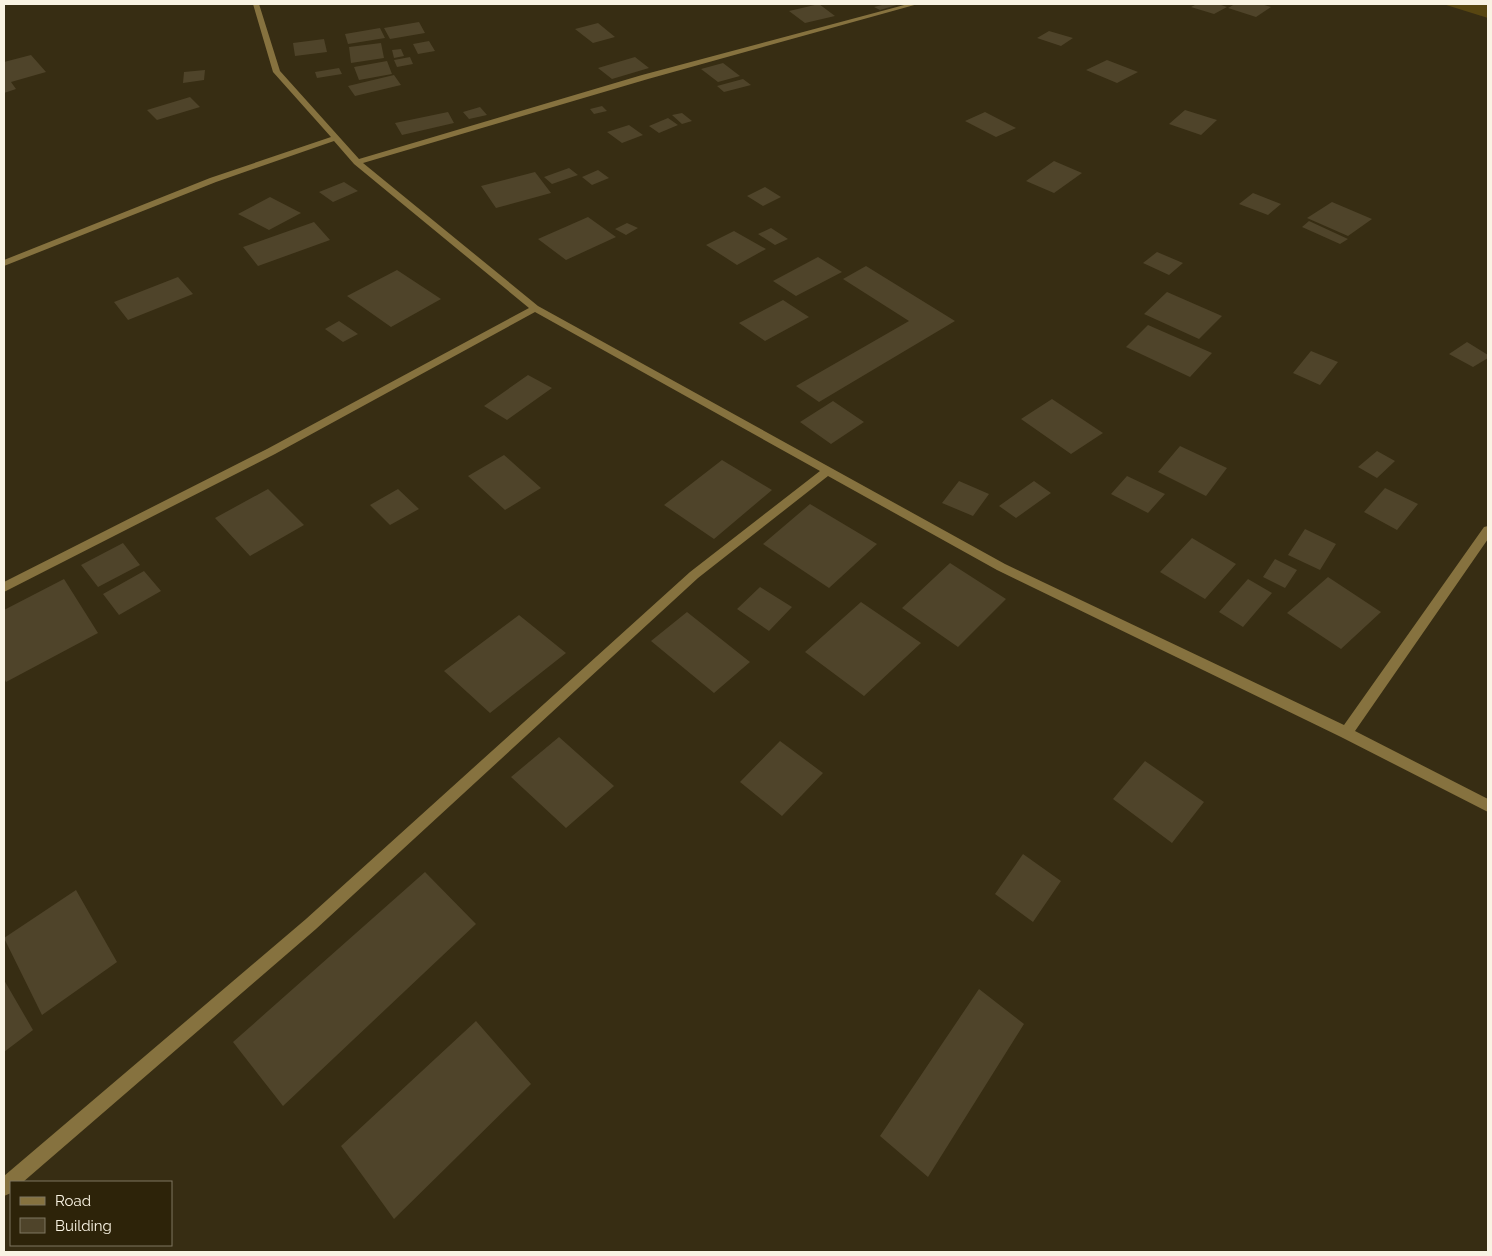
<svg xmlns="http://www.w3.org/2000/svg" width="1492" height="1256" font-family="Raleway,sans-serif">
	<rect width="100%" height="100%" fill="#372d13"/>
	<!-- green -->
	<path fill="#584611" d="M 1443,4 L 1488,4 L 1488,18 Z"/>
	<!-- building -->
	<path fill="#4f442a" d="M 819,4 L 835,16 L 805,23 L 789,11 Z
		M 886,4 L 900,4 L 880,10 L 874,7 Z
		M 1197,4 L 1218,4 L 1227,7 L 1214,14 L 1191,7 Z
		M 1235,4 L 1261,4 L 1271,7 L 1256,17 L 1228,8 Z
		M 419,22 L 425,33 L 390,39 L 384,28 Z
		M 598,23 L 615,37 L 593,43 L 575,29 Z
		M 380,28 L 385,38 L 348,44 L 345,34 Z
		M 1049,31 L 1073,38 L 1061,46 L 1037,38 Z
		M 324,39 L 327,52 L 295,56 L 293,43 Z
		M 429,41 L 435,51 L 418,54 L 413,44 Z
		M 381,43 L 384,58 L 351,63 L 349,47 Z
		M 401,49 L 404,56 L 394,58 L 392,50 Z
		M 31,55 L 46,72 L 11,82 L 16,89 L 4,93 L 4,62 Z
		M 410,57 L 413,64 L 397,67 L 394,60 Z
		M 635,57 L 649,68 L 612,79 L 598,68 Z
		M 1107,60 L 1138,72 L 1117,83 L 1086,70 Z
		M 387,61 L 392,74 L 359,80 L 354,67 Z
		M 723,63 L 740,76 L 718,82 L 701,69 Z
		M 339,68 L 342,74 L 317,78 L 315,72 Z
		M 205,70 L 204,80 L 183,83 L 184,72 Z
		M 394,75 L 401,85 L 355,96 L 348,86 Z
		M 743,79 L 751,85 L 724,92 L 717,86 Z
		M 190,97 L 200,107 L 157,120 L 147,110 Z
		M 602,106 L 607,111 L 594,114 L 590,109 Z
		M 480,107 L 487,115 L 469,119 L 463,112 Z
		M 1185,110 L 1217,120 L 1201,135 L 1169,124 Z
		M 448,112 L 454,123 L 402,135 L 395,123 Z
		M 985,112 L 1016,128 L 996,137 L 965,121 Z
		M 682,113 L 692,121 L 682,124 L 672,115 Z
		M 668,118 L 678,125 L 659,133 L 649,126 Z
		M 629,125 L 643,135 L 622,143 L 607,132 Z
		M 1054,161 L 1082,173 L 1054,193 L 1026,181 Z
		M 569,168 L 578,175 L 552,184 L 544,177 Z
		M 598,170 L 609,178 L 592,185 L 582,177 Z
		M 535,172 L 551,193 L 496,208 L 481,186 Z
		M 344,182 L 358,191 L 333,202 L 319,192 Z
		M 765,187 L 781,197 L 763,206 L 747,196 Z
		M 1253,193 L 1281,204 L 1268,215 L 1239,204 Z
		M 270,197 L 301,213 L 269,230 L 238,214 Z
		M 1332,202 L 1372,219 L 1348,236 L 1307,218 Z
		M 588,217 L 616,237 L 566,260 L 538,239 Z
		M 1309,221 L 1348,239 L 1340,244 L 1302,227 Z
		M 314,222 L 330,240 L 258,266 L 243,247 Z
		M 627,223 L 638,228 L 626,235 L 615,229 Z
		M 771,228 L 788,239 L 775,245 L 758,234 Z
		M 734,231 L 766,249 L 737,265 L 706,245 Z
		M 1157,252 L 1183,263 L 1169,275 L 1143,263 Z
		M 818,257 L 842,272 L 796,296 L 773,281 Z
		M 866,266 L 955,321 L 819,402 L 796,386 L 909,321 L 843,279 Z
		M 397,270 L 441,299 L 391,327 L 347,296 Z
		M 178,277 L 193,294 L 128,320 L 114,302 Z
		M 1167,292 L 1222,316 L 1199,339 L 1144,314 Z
		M 783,300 L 809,317 L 765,341 L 739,323 Z
		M 339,321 L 358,334 L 343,342 L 325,329 Z
		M 1148,325 L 1212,353 L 1190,377 L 1126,347 Z
		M 1467,342 L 1488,355 L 1488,358 L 1473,367 L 1449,354 Z
		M 1311,351 L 1338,362 L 1320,385 L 1293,373 Z
		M 528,375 L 552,388 L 507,420 L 484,406 Z
		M 1052,399 L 1103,433 L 1071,454 L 1021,419 Z
		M 833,401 L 864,422 L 831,444 L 800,422 Z
		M 1180,446 L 1227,468 L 1206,496 L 1158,472 Z
		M 1377,451 L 1395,461 L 1377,478 L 1358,467 Z
		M 504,455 L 541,488 L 505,510 L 468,476 Z
		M 722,460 L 772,490 L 714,539 L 664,505 Z
		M 1127,476 L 1165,494 L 1148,513 L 1111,494 Z
		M 959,481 L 989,494 L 973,516 L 942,503 Z
		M 1034,481 L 1051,493 L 1016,518 L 999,506 Z
		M 1385,488 L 1418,504 L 1397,530 L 1364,512 Z
		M 268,489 L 304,525 L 250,556 L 215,518 Z
		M 398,489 L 419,509 L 390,525 L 370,505 Z
		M 810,504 L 877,544 L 829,588 L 763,544 Z
		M 1305,529 L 1336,544 L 1320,570 L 1288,555 Z
		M 1192,538 L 1236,564 L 1205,599 L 1160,572 Z
		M 123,543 L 140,565 L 98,587 L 81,565 Z
		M 1275,559 L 1297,570 L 1285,588 L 1263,577 Z
		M 950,563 L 1006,599 L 958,647 L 902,608 Z
		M 144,571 L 161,591 L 119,615 L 103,594 Z
		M 1328,577 L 1381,612 L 1341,649 L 1287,613 Z
		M 64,579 L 98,633 L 6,682 L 4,678 L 4,610 Z
		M 1248,579 L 1272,593 L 1243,627 L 1219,612 Z
		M 760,587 L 792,607 L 769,631 L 737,609 Z
		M 861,602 L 921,643 L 864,696 L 805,652 Z
		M 687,612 L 750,662 L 714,693 L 651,641 Z
		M 519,615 L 566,653 L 490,713 L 444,671 Z
		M 559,737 L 614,786 L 566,828 L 511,777 Z
		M 780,741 L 823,773 L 782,816 L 740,782 Z
		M 1145,761 L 1204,802 L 1172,843 L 1113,799 Z
		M 1023,854 L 1061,881 L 1033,922 L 995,894 Z
		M 425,872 L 476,924 L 283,1106 L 233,1042 Z
		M 76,890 L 117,962 L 42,1015 L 4,938 Z
		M 4,980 L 33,1030 L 4,1052 Z
		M 979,989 L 1024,1024 L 928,1177 L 880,1136 Z
		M 476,1021 L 531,1084 L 394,1219 L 341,1146 Z"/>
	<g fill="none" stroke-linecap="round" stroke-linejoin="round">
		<!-- minor -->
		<path fill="#86723f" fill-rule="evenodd" d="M 253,4 L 259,4 L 280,71 L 359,159 L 642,75 L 908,4 L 918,4 L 648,79 L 363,163 L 538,306 L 1005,564 L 1344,725 L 1484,527 L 1488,526 L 1488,539 L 1355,731 L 1488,799 L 1488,812 L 1341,737 L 997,570 L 828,476 L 698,578 L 316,929 L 23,1182 L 11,1182 L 11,1193 L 4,1196 L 4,1176 L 306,919 L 690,572 L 820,471 L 535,312 L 275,454 L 4,592 L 4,582 L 267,449 L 529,308 L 354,164 L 334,141 L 216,182 L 4,266 L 4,260 L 210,178 L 331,137 L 273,72 Z"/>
	</g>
	<!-- border -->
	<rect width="1492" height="1256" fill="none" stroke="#f9f3e3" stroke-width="10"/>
	<!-- legend -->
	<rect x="10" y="1181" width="162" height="65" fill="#2d2309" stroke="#7f7660"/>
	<rect x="20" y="1197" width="25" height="8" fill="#86723f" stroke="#7f7660"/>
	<text x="55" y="1206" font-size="15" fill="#f9f3e3">Road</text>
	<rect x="20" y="1218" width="25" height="15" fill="#4f442a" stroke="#7f7660"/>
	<text x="55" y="1231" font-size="15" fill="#f9f3e3">Building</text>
</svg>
